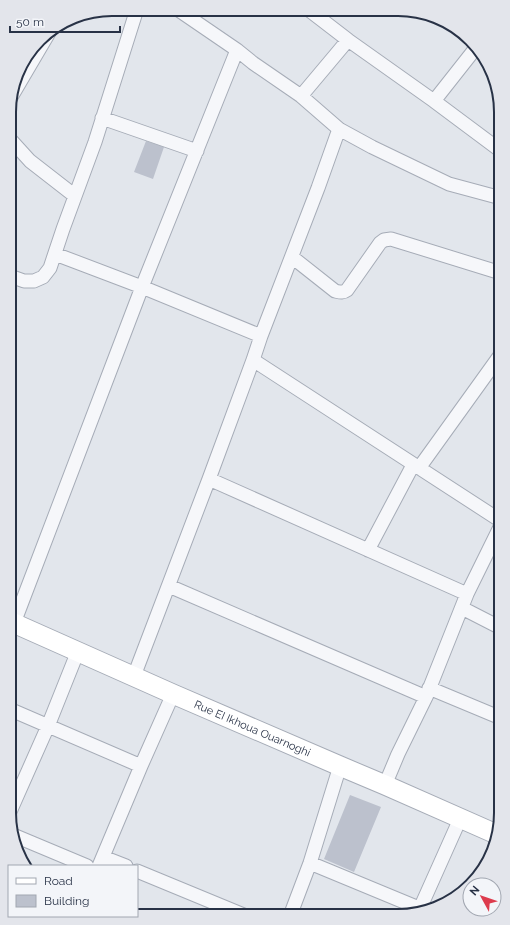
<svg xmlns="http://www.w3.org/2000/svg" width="510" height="925" font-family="Raleway,sans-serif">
	<rect width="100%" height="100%" fill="#e2e6ec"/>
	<!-- building -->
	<path fill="#bcc1cd" d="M 146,141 L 164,147 L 153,179 L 134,172 Z
		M 350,795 L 381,807 L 354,872 L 324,859 Z"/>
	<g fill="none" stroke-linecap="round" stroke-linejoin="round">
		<defs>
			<path id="street" d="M 177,9 L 237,50 L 253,63 L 301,96 L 339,129 L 372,147 L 449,184 L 501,198
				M 309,10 L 348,40 L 434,101 L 475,49
				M 301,96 L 348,40
				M 10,99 L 50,31
				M 434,101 L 501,151
				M 102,118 L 197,151
				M 10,139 L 30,161 L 75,196
				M 55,254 L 142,287 L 261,336
				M 292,257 L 335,291 C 340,292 343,293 347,290 L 380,243 L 384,240 L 391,239 L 501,273
				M 10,276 L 24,281 L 34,281 L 43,277 L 50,268 L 63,229 L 95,142 L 137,9
				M 253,360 L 501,521
				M 419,468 L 501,354
				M 209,479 L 467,594
				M 368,550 L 413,465
				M 169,586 L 426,697
				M 462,608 L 501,628
				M 9,632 L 14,623 L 142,287 L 237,50
				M 134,676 L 209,479 L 253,360 L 261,336 L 318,188 L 339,129
				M 429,688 L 501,718
				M 9,709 L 141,766
				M 385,785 L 398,754 L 426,697 L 467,594 L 501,525
				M 9,814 L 48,726 L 78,651
				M 13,835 L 87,866
				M 103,857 L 126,866
				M 310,863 L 426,911
				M 99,866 L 141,766 L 173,694
				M 137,871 L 246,916
				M 418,913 L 460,819
				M 290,916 L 310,863 L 340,766"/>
			<g id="secondary">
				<path id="s1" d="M 9,621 L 173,694 L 340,766 L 385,785 L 496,834"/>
			</g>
		</defs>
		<!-- street casing -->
		<use href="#street" stroke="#a6acb7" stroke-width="15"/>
		<!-- secondary casing -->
		<use href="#secondary" stroke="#a6acb7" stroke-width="21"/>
		<!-- street -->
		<use href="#street" stroke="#f6f7fa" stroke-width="13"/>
		<!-- secondary -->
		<use href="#secondary" stroke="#fff" stroke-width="19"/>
	</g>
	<g text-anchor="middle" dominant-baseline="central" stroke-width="3" stroke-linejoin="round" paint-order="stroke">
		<!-- street labels -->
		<g font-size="11" fill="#283246" stroke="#f3f5f9">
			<text stroke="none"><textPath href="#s1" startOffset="266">Rue EI Ikhoua Ouarnoghi</textPath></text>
		</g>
	</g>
	<!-- crop -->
	<path d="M0 0H510V925H0ZM112 16H398A96 96 0 0 1 494 112V813A96 96 0 0 1 398 909H112A96 96 0 0 1 16 813V112A96 96 0 0 1 112 16Z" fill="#e3e5eb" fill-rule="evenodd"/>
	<path fill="none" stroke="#283246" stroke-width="2" d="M112 16H398A96 96 0 0 1 494 112V813A96 96 0 0 1 398 909H112A96 96 0 0 1 16 813V112A96 96 0 0 1 112 16Z"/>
	<!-- legend -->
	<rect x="8" y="865" width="130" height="52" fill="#f3f5f9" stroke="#a2a7b1"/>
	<rect x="16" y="878" width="20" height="6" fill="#ffffff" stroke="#a2a7b1"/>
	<text x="44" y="885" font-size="12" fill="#283246">Road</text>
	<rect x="16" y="895" width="20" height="12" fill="#bcc1cd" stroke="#a2a7b1"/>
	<text x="44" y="905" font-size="12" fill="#283246">Building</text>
	<!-- north arrow -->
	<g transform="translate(482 897) rotate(310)"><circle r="19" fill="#f3f5f9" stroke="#a2a7b1"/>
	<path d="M0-3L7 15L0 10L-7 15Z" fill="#dd3b4d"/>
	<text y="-6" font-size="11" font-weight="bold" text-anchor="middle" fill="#283246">N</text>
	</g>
	<!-- scale -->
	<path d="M10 26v6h110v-6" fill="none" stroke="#283246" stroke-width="2"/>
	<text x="16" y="26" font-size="12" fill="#283246" stroke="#f3f5f9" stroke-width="3" paint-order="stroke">50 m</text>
</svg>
